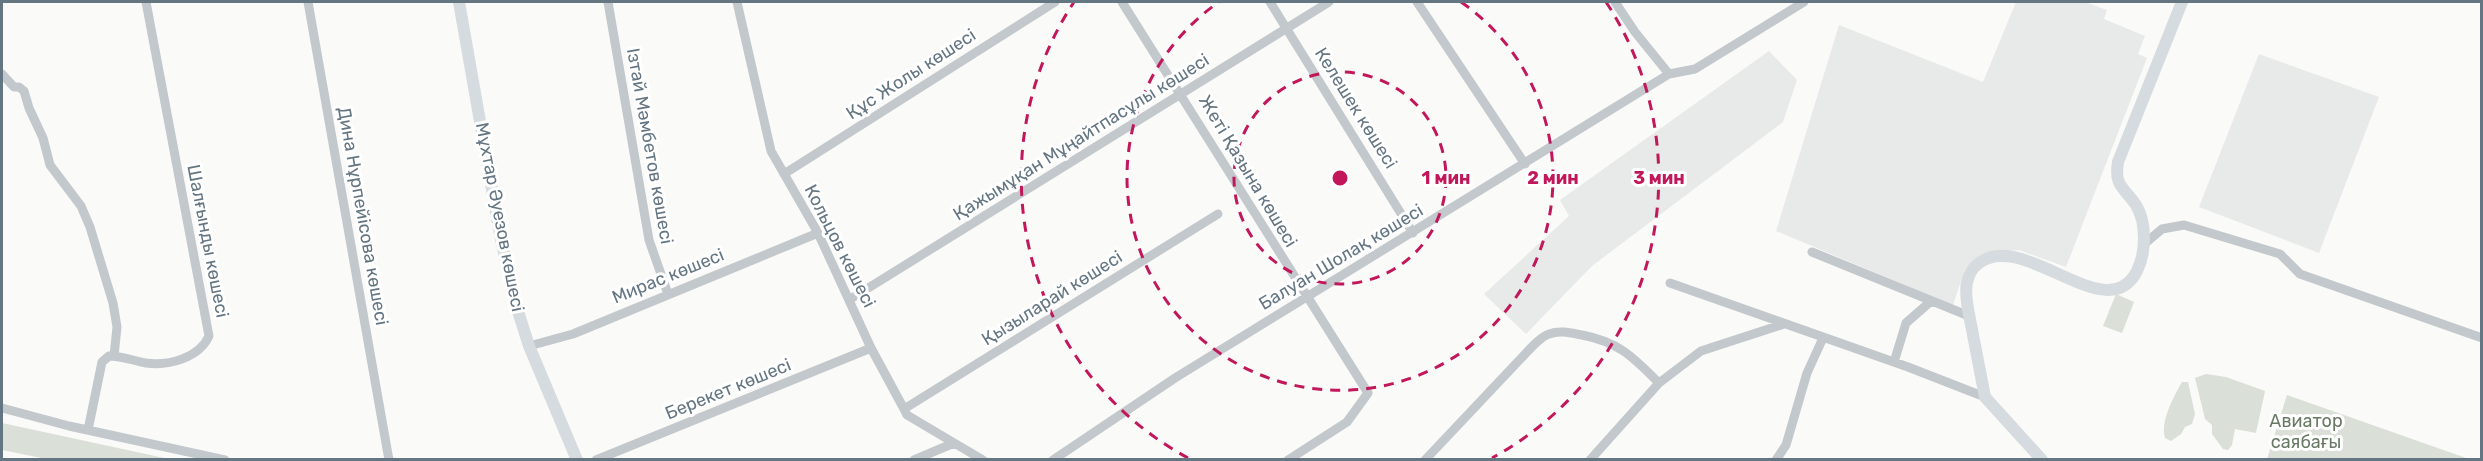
<svg xmlns="http://www.w3.org/2000/svg" width="2483" height="461" font-family="Rubik,sans-serif">
	<rect width="100%" height="100%" fill="#fafaf8"/>
	<!-- built -->
	<path fill="#e8e9e9" d="M 2016,2 L 2085,2 L 2107,10 L 2104,19 L 2145,36 L 2138,54 L 2147,58 L 2066,267 L 2019,250 L 1986,253 L 1965,269 L 1953,305 L 1776,231 L 1839,25 L 1983,82 Z
		M 1769,51 L 1797,80 L 1783,122 L 1592,266 L 1526,334 L 1484,294 L 1569,216 L 1560,200 Z
		M 2259,54 L 2379,97 L 2319,253 L 2199,207 Z"/>
	<!-- green -->
	<path fill="#dadfd7" d="M 2116,294 L 2134,302 L 2122,333 L 2103,326 Z
		M 2206,374 L 2226,377 L 2265,391 L 2256,433 L 2235,429 L 2232,445 L 2228,450 L 2223,449 L 2212,434 L 2212,425 L 2205,419 L 2195,378 Z
		M 2182,382 L 2188,382 L 2195,414 L 2192,424 L 2185,427 L 2181,434 L 2171,441 L 2165,438 C 2160,422 2174,396 2182,382 Z
		M 2287,395 L 2469,459 L 2267,459 Z
		M 2,423 L 169,459 L 46,459 L 2,450 Z"/>
	<g fill="none" stroke-linecap="round" stroke-linejoin="round">
		<!-- street -->
		<path stroke="#c3c8cc" stroke-width="9" d="M 308,2 L 389,460
			M 608,2 L 649,240 L 668,294
			M 737,2 L 771,151 L 818,233 L 871,348 L 904,409 L 907,415 L 983,460
			M 1122,2 L 1368,393 L 1347,422 L 1288,460
			M 1270,2 L 1413,233
			M 1417,2 L 1525,164
			M 1615,2 L 1635,32 L 1669,74
			M 2,74 L 14,87 L 19,87 L 24,91 L 29,108 L 43,138 L 50,165 L 81,206 L 90,227 L 113,303 L 117,327 L 114,356
			M 784,174 L 1055,2
			M 2143,245 L 2162,229 L 2184,225 L 2280,254 L 2300,274 L 2482,338
			M 1812,252 L 1969,316
			M 1670,283 L 1908,367 L 1985,397
			M 849,300 L 1329,2
			M 529,346 L 573,334 L 818,233
			M 1894,362 L 1906,323 L 1930,302
			M 2,408 L 69,426 L 225,460
			M 904,409 L 1218,214
			M 88,430 L 102,362 L 109,356 C 122,356 134,361 146,363 C 169,366 199,358 209,336 L 146,2
			M 596,460 L 871,348
			M 914,460 L 954,443
			M 1053,460 L 1175,378 L 1669,74 L 1695,69 L 1804,2
			M 1425,460 L 1527,352 C 1534,345 1540,337 1549,334 C 1560,330 1571,333 1582,335 C 1619,342 1633,357 1659,383
			M 1590,460 L 1659,383 L 1701,351 L 1784,324
			M 1776,460 L 1786,445 L 1807,373 L 1823,338"/>
		<!-- secondary -->
		<path stroke="#d6dbdf" stroke-width="12" d="M 459,2 L 500,235 L 516,305 L 529,346 L 577,460
			M 2042,460 L 1985,397 L 1968,309 C 1965,292 1964,274 1979,263 C 2024,229 2107,330 2137,271 C 2146,253 2147,223 2136,205 C 2124,187 2114,187 2118,162 L 2182,2"/>
	</g>
	<!-- distance rings -->
	<g fill="none" stroke="#c2185b" stroke-width="3" stroke-dasharray="10 8">
		<circle cx="1340" cy="178" r="106"/>
		<path d="M1461 2A213 213 0 1 1 1219 2"/>
		<path d="M1188 458A319 319 0 0 1 1074 2M1606 2A319 319 0 0 1 1492 458"/>
	</g>
	<g text-anchor="middle" dominant-baseline="central" stroke-width="6" stroke-linejoin="round" paint-order="stroke">
		<!-- street labels -->
		<g font-size="18" fill="#657683" stroke="#fff">
			<text transform="translate(911 74) rotate(-33)">Құс Жолы көшесі</text>
			<text transform="translate(1356 108) rotate(58)">Келешек көшесі</text>
			<text transform="translate(1081 137) rotate(-32)">Қажымұқан Мұңайтпасұлы көшесі</text>
			<text transform="translate(650 146) rotate(80)">Ізтай Мәмбетов көшесі</text>
			<text transform="translate(1248 171) rotate(59)">Жеті Қазына көшесі</text>
			<text transform="translate(363 216) rotate(80)">Дина Нұрпейісова көшесі</text>
			<text transform="translate(500 217) rotate(79)">Мұхтар Әуезов көшесі</text>
			<text transform="translate(208 241) rotate(79)">Шалғынды көшесі</text>
			<text transform="translate(840 246) rotate(63)">Кольцов көшесі</text>
			<text transform="translate(1341 257) rotate(-31)">Балуан Шолақ көшесі</text>
			<text transform="translate(668 276) rotate(-22)">Мирас көшесі</text>
			<text transform="translate(1052 298) rotate(-32)">Қызыларай көшесі</text>
			<text transform="translate(728 389) rotate(-22)">Берекет көшесі</text>
		</g>
		<!-- park labels -->
		<g font-size="18" fill="#687a64" stroke="#fff">
			<text x="2306" y="421">Авиатор<tspan x="2306" dy="21">саябағы</tspan></text>
		</g>
	</g>
	<circle cx="1340" cy="178" r="9" fill="#c2185b" stroke="#fff" stroke-width="3"/>
	<g font-size="18" text-anchor="middle" font-weight="bold" fill="#c2185b" stroke="#fff" stroke-width="6" stroke-linejoin="round" paint-order="stroke">
		<text x="1446" y="184">1 мин</text>
		<text x="1553" y="184">2 мин</text>
		<text x="1659" y="184">3 мин</text>
	</g>
	<!-- border -->
	<rect width="2483" height="461" fill="none" stroke="#657683" stroke-width="6"/>
</svg>
